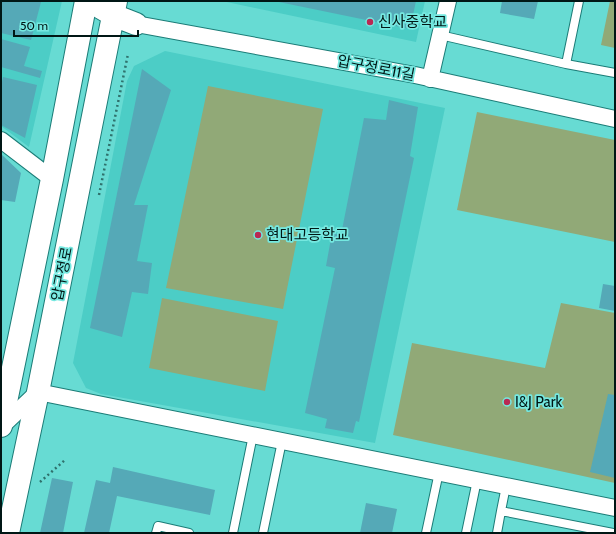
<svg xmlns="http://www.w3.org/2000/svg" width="616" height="534" font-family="Cabin,'Noto Sans KR',sans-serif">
	<rect width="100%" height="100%" fill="#67dbd3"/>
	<!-- built -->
	<path fill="#4ccdc6" d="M 1,1 L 62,1 L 29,147 L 1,126 Z
		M 222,1 L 425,1 L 416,42 Z
		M 165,51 L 445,108 L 375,443 L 101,394 L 86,388 L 73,363 L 127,81 L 134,66 Z"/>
	<!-- green -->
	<path fill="#91a977" d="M 610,1 L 615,1 L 615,48 L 601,45 Z
		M 208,86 L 323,109 L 283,309 L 166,288 Z
		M 477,112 L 615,140 L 615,242 L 457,210 Z
		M 162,298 L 278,321 L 265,391 L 149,368 Z
		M 561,303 L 615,313 L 615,483 L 393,435 L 412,343 L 545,368 Z"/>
	<!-- building -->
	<path fill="#55a9b7" d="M 1,1 L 41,2 L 31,40 L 1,33 Z
		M 274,1 L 416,1 L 410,29 Z
		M 502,1 L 538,1 L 534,19 L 500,13 Z
		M 1,39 L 30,47 L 24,66 L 42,71 L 40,78 L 1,67 Z
		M 142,69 L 171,90 L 134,205 L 148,205 L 137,261 L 152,263 L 148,294 L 132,292 L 122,337 L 90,328 Z
		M 3,77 L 37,85 L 25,138 L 1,125 L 1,87 Z
		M 389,100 L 418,107 L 410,156 L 414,158 L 359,422 L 356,421 L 353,433 L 325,428 L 327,419 L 305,413 L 335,268 L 326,266 L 332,233 L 341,235 L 364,118 L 386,120 Z
		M 1,154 L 21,173 L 15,202 L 1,200 Z
		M 603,284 L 615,286 L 615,311 L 599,308 Z
		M 608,394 L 615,395 L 615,478 L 590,472 Z
		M 113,467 L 215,490 L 210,515 L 117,496 L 109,533 L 84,533 L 96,480 L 110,483 Z
		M 52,478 L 73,482 L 63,533 L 40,533 Z
		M 366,503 L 397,509 L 392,533 L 360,533 Z"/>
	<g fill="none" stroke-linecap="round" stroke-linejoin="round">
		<defs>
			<path id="lane" d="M 579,1 L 566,64 L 615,73
				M 440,35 L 566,64
				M 506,486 L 501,511 L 613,533
				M 156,533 L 158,526 L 189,533
				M 233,533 L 253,435
				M 263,533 L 282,441
				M 426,533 L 439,472
				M 466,533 L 477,480
				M 497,533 L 501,511"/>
			<path id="street" d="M 136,24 L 415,75 L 615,119
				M 430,79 L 448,1
				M 1,140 L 52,179
				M 38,392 L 615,508
				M 1,427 L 38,392"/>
			<path id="secondary" d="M 101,8 L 113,15 L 136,24
				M 1,426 L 52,179 L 86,1
				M 8,533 L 38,392 L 116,1"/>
		</defs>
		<!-- lane casing -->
		<use href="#lane" stroke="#1b7c77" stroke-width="10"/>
		<!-- street casing -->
		<use href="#street" stroke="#1b7c77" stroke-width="18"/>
		<!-- secondary casing -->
		<use href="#secondary" stroke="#1b7c77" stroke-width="24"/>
		<!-- path -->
		<path stroke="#2f716c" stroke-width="2.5" stroke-dasharray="2 3" stroke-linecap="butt" d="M 99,195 L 128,54
			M 40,482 L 65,460"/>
		<!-- lane -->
		<use href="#lane" stroke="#fff" stroke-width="8"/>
		<!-- street -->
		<use href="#street" stroke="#fff" stroke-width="16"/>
		<!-- secondary -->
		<use href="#secondary" stroke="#fff" stroke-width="22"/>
	</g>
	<!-- markers -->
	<g fill="#b92953" stroke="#75e8e0" stroke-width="1.5">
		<circle cx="370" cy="22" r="4"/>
		<circle cx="258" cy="235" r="4"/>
		<circle cx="507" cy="402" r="4"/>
	</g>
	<g text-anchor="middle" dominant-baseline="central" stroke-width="3.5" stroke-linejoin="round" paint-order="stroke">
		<!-- poi labels -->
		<g font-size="15" fill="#001715" stroke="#75e8e0" text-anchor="start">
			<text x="378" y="22">신사중학교</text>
			<text x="266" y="235">현대고등학교</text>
			<text x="515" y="402">I&amp;J Park</text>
		</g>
		<!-- street labels -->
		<g font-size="15" fill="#001715" stroke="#75e8e0">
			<text transform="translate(376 68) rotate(11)">압구정로11길</text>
			<text transform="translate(62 274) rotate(-79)">압구정로</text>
		</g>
	</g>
	<!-- border -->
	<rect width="616" height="534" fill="none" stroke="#001715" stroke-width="4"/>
	<!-- scale -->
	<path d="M14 30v6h124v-6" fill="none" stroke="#001715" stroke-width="2"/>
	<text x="20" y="30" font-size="12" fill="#001715" stroke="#75e8e0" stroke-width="3" paint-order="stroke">50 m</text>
</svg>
